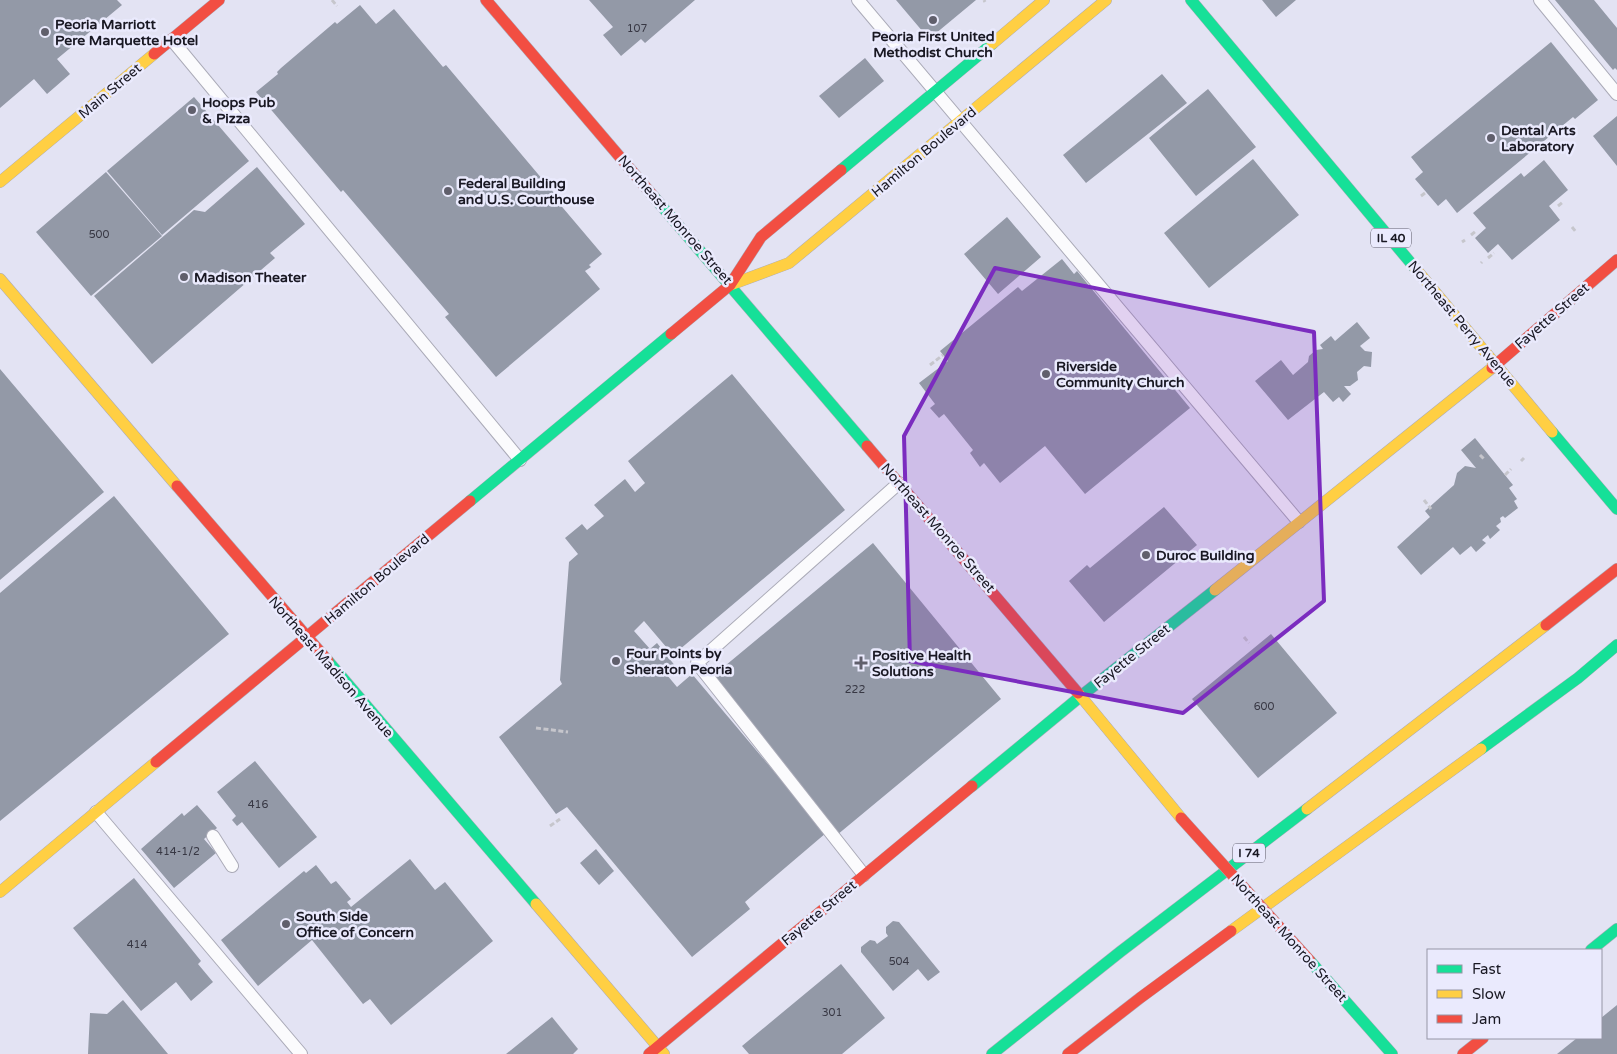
<svg xmlns="http://www.w3.org/2000/svg" width="1617" height="1054" font-family="'Varela Round',sans-serif">
	<rect width="100%" height="100%" fill="#e3e3f3"/>
	<!-- building -->
	<path fill="#9399a7" d="M 0,0 L 117,0 L 122,5 L 57,59 L 70,74 L 47,94 L 34,79 L 0,108 Z
		M 589,0 L 695,0 L 645,43 L 641,39 L 621,56 L 603,35 L 613,27 Z
		M 896,0 L 976,0 L 929,39 Z
		M 1262,0 L 1296,0 L 1276,17 Z
		M 1555,0 L 1594,0 L 1617,28 L 1617,70 L 1615,68 L 1613,70 Z
		M 360,5 L 376,24 L 394,9 L 443,67 L 446,65 L 554,193 L 552,195 L 602,254 L 589,265 L 591,267 L 585,271 L 600,289 L 496,377 L 445,317 L 449,314 L 343,190 L 341,192 L 256,92 L 278,74 L 277,72 L 281,68 L 335,22 L 337,24 Z
		M 1551,42 L 1598,100 L 1575,119 L 1573,117 L 1457,213 L 1446,199 L 1438,206 L 1415,179 L 1423,172 L 1411,157 Z
		M 865,58 L 884,81 L 839,118 L 819,96 Z
		M 1162,74 L 1187,103 L 1086,183 L 1063,155 Z
		M 1208,89 L 1256,147 L 1196,196 L 1149,138 Z
		M 194,97 L 249,161 L 162,235 L 107,171 Z
		M 1617,116 L 1617,166 L 1593,136 Z
		M 1253,159 L 1299,215 L 1209,288 L 1164,233 Z
		M 1544,160 L 1568,190 L 1549,206 L 1560,220 L 1512,260 L 1498,244 L 1488,253 L 1475,238 L 1486,228 L 1473,213 L 1521,173 L 1524,177 Z
		M 257,167 L 305,224 L 270,253 L 275,258 L 152,364 L 94,296 L 194,210 L 205,212 Z
		M 106,172 L 162,236 L 91,296 L 36,232 Z
		M 1007,217 L 1041,257 L 998,294 L 964,254 Z
		M 1062,259 L 1074,274 L 1077,271 L 1190,408 L 1085,494 L 1045,446 L 1000,483 L 984,463 L 980,467 L 970,453 L 973,450 L 944,414 L 939,418 L 930,408 L 935,404 L 919,383 L 948,361 L 940,351 L 1018,287 L 1022,291 Z
		M 1357,322 L 1370,338 L 1360,346 L 1365,351 L 1372,352 L 1371,367 L 1364,366 L 1357,372 L 1358,380 L 1350,386 L 1344,386 L 1351,394 L 1343,402 L 1339,397 L 1333,402 L 1324,392 L 1288,420 L 1255,381 L 1281,360 L 1293,375 L 1308,362 L 1309,356 L 1316,350 L 1323,349 L 1320,345 L 1331,336 L 1335,341 Z
		M 0,369 L 104,492 L 0,580 Z
		M 732,374 L 845,510 L 673,655 L 644,621 L 634,631 L 650,649 L 657,643 L 676,667 L 667,675 L 677,687 L 692,674 L 826,833 L 745,902 L 750,909 L 692,957 L 567,807 L 556,814 L 499,737 L 562,684 L 560,680 L 569,562 L 578,554 L 565,538 L 582,524 L 587,530 L 604,516 L 594,505 L 625,479 L 635,492 L 645,483 L 628,461 Z
		M 1475,438 L 1513,485 L 1509,488 L 1517,499 L 1514,501 L 1518,508 L 1505,518 L 1503,516 L 1500,518 L 1501,522 L 1496,526 L 1500,530 L 1490,539 L 1488,535 L 1482,540 L 1486,543 L 1476,552 L 1471,546 L 1460,555 L 1453,547 L 1421,575 L 1397,547 L 1430,517 L 1425,511 L 1454,485 L 1457,473 L 1465,466 L 1476,468 L 1461,450 Z
		M 114,496 L 229,634 L 0,821 L 0,593 Z
		M 1164,507 L 1197,545 L 1104,622 L 1069,581 L 1087,565 L 1090,568 Z
		M 873,543 L 1001,699 L 837,835 L 708,680 Z
		M 1271,634 L 1337,713 L 1258,778 L 1192,699 Z
		M 255,761 L 317,837 L 279,868 L 242,822 L 237,826 L 232,820 L 236,816 L 217,792 Z
		M 197,805 L 217,828 L 204,839 L 216,853 L 174,888 L 141,849 L 182,813 L 184,816 Z
		M 596,849 L 614,871 L 599,885 L 580,863 Z
		M 410,859 L 435,890 L 445,882 L 493,941 L 391,1025 L 370,999 L 363,1004 L 312,940 L 258,986 L 221,940 L 304,871 L 306,873 L 316,865 L 331,884 L 336,881 L 351,899 L 347,902 L 351,907 Z
		M 134,878 L 201,961 L 198,964 L 213,982 L 191,1001 L 176,982 L 141,1011 L 73,928 Z
		M 893,921 L 899,922 L 940,972 L 928,981 L 918,969 L 893,991 L 861,952 L 861,947 L 870,940 L 875,941 L 877,944 L 888,936 L 886,933 L 886,927 Z
		M 841,964 L 885,1018 L 842,1054 L 749,1054 L 742,1046 Z
		M 123,1000 L 168,1054 L 88,1054 L 90,1013 L 107,1014 Z
		M 1617,1005 L 1617,1054 L 1557,1054 L 1577,1038 L 1601,1038 L 1601,1018 Z
		M 552,1017 L 578,1049 L 573,1054 L 506,1054 Z"/>
	<g fill="none" stroke-linecap="round" stroke-linejoin="round">
		<defs>
			<path id="lane" d="M 858,0 L 1299,522
				M 1540,0 L 1617,94
				M 172,40 L 520,460
				M 96,812 L 301,1054
				M 213,836 L 232,866
				M 864,875 L 697,663 L 899,483"/>
			<path id="fast" d="M 1191,0 L 1415,268
				M 841,170 L 992,44
				M 654,197 L 867,446
				M 1552,432 L 1617,509
				M 470,501 L 671,334
				M 328,661 L 536,904
				M 1481,749 L 1578,678 L 1617,645
				M 972,786 L 1081,696 L 1215,590
				M 1591,950 L 1617,929
				M 1310,961 L 1392,1054
				M 992,1054 L 1120,952 L 1307,809"/>
			<path id="slow" d="M 992,44 L 1044,0
				M 0,182 L 154,54
				M 1415,268 L 1552,432
				M 0,279 L 177,486
				M 730,285 L 789,263 L 1106,0
				M 1215,590 L 1492,368
				M 1078,693 L 1181,818
				M 1307,809 L 1546,625
				M 0,892 L 156,762
				M 536,904 L 664,1054
				M 1231,931 L 1481,749"/>
			<path id="jam" d="M 486,0 L 654,197
				M 154,54 L 219,0
				M 671,334 L 730,285 L 761,237 L 841,170
				M 1492,368 L 1617,260
				M 867,446 L 1078,693
				M 177,486 L 328,661
				M 1546,625 L 1617,569
				M 156,762 L 470,501
				M 649,1054 L 972,786
				M 1068,1054 L 1140,998 L 1231,931
				M 1463,1054 L 1483,1038"/>
		</defs>
		<!-- lane casing -->
		<use href="#lane" stroke="#ababb8" stroke-width="14"/>
		<!-- fast casing -->
		<use href="#fast" stroke="#ababb8" stroke-width="12"/>
		<!-- slow casing -->
		<use href="#slow" stroke="#ababb8" stroke-width="12"/>
		<!-- jam casing -->
		<use href="#jam" stroke="#ababb8" stroke-width="12"/>
		<!-- path -->
		<path stroke="#c6c6cc" stroke-width="3" stroke-dasharray="5 2.5" stroke-linecap="butt" d="M 332,0 L 337,6
			M 984,0 L 985,2
			M 1421,196 L 1425,193
			M 1558,206 L 1563,202
			M 1572,227 L 1576,232
			M 1471,235 L 1476,231
			M 1462,242 L 1465,240
			M 1488,258 L 1494,253
			M 1481,263 L 1482,262
			M 930,365 L 943,355
			M 1480,455 L 1485,460
			M 1521,461 L 1524,458
			M 1505,475 L 1511,469
			M 1424,500 L 1431,509
			M 1244,637 L 1249,643
			M 536,728 L 568,732
			M 550,826 L 560,819"/>
		<!-- lane -->
		<use href="#lane" stroke="#fbfbfd" stroke-width="12"/>
		<!-- fast -->
		<use href="#fast" stroke="#16e098" stroke-width="11"/>
		<!-- slow -->
		<use href="#slow" stroke="#ffcf43" stroke-width="11"/>
		<!-- jam -->
		<use href="#jam" stroke="#f24e42" stroke-width="11"/>
		<defs>
			<path id="jam-bridge" d="M 1181,818 L 1310,961"/>
		</defs>
		<!-- jam-bridge casing -->
		<use href="#jam-bridge" stroke="#ababb8" stroke-width="12" stroke-linecap="butt"/>
		<!-- jam-bridge -->
		<use href="#jam-bridge" stroke="#f24e42" stroke-width="11"/>
	</g>
	<!-- marked area -->
	<path fill="#7b2cbf" fill-opacity="0.2" stroke="#7b2cbf" stroke-width="4" stroke-linejoin="round" d="M 995,268 L 1314,332 L 1324,601 L 1183,713 L 910,661 L 904,436 Z"/>
	<!-- markers -->
	<g fill="#605f6c" stroke="#eaeafd" stroke-width="2">
		<circle cx="933" cy="20" r="5"/>
		<circle cx="45" cy="32" r="5"/>
		<circle cx="192" cy="110" r="5"/>
		<circle cx="1491" cy="138" r="5"/>
		<circle cx="448" cy="191" r="5"/>
		<circle cx="184" cy="277" r="5"/>
		<circle cx="1046" cy="374" r="5"/>
		<circle cx="1146" cy="555" r="5"/>
		<circle cx="616" cy="661" r="5"/>
		<path d="M858.5 655.5h5v5h5v5h-5v5h-5v-5h-5v-5h5z"/>
		<circle cx="286" cy="924" r="5"/>
	</g>
	<g text-anchor="middle" dominant-baseline="central" stroke-width="5" stroke-linejoin="round" paint-order="stroke">
		<!-- number labels -->
		<g font-size="11" fill="#383844">
			<text x="637" y="28">107</text>
			<text x="99" y="234">500</text>
			<text x="855" y="689">222</text>
			<text x="1264" y="706">600</text>
			<text x="258" y="804">416</text>
			<text x="178" y="851">414-1/2</text>
			<text x="137" y="944">414</text>
			<text x="899" y="961">504</text>
			<text x="832" y="1012">301</text>
		</g>
		<!-- shield labels -->
		<g fill="#eaeafd" stroke="#585764" stroke-width="1">
			<rect x="1371" y="228.5" width="40" height="19" rx="4"/>
			<rect x="1233" y="843.5" width="32" height="19" rx="4"/>
		</g>
		<g font-size="12" font-weight="bold" fill="#191823">
			<text x="1391" y="238">IL 40</text>
			<text x="1249" y="853">I 74</text>
		</g>
		<!-- poi labels -->
		<g font-size="14" font-weight="bold" fill="#191823" stroke="#eaeafd" text-anchor="start">
			<text x="55" y="24">Peoria Marriott<tspan x="55" dy="16">Pere Marquette Hotel</tspan></text>
			<text x="933" y="36" text-anchor="middle">Peoria First United<tspan x="933" dy="16">Methodist Church</tspan></text>
			<text x="202" y="102">Hoops Pub<tspan x="202" dy="16">&amp; Pizza</tspan></text>
			<text x="1501" y="130">Dental Arts<tspan x="1501" dy="16">Laboratory</tspan></text>
			<text x="458" y="183">Federal Building<tspan x="458" dy="16">and U.S. Courthouse</tspan></text>
			<text x="194" y="277">Madison Theater</text>
			<text x="1056" y="366">Riverside<tspan x="1056" dy="16">Community Church</tspan></text>
			<text x="1156" y="555">Duroc Building</text>
			<text x="626" y="653">Four Points by<tspan x="626" dy="16">Sheraton Peoria</tspan></text>
			<text x="872" y="655">Positive Health<tspan x="872" dy="16">Solutions</tspan></text>
			<text x="296" y="916">South Side<tspan x="296" dy="16">Office of Concern</tspan></text>
		</g>
		<!-- street labels -->
		<g font-size="14" fill="#191823" stroke="#eaeafd">
			<text transform="translate(110 91) rotate(-40)">Main Street</text>
			<text transform="translate(924 152) rotate(-40)">Hamilton Boulevard</text>
			<text transform="translate(675 220) rotate(49)">Northeast Monroe Street</text>
			<text transform="translate(1552 316) rotate(-41)">Fayette Street</text>
			<text transform="translate(1462 324) rotate(50)">Northeast Perry Avenue</text>
			<text transform="translate(938 528) rotate(49)">Northeast Monroe Street</text>
			<text transform="translate(377 579) rotate(-40)">Hamilton Boulevard</text>
			<text transform="translate(1132 656) rotate(-39)">Fayette Street</text>
			<text transform="translate(331 667) rotate(49)">Northeast Madison Avenue</text>
			<text transform="translate(819 913) rotate(-40)">Fayette Street</text>
			<text transform="translate(1289 938) rotate(48)">Northeast Monroe Street</text>
		</g>
	</g>
	<!-- legend -->
	<rect x="1427" y="949" width="175" height="90" fill="#eaeafd" stroke="#9696a6"/>
	<rect x="1437" y="965" width="25" height="8" fill="#16e098" stroke="#9696a6"/>
	<text x="1472" y="974" font-size="15" fill="#191823">Fast</text>
	<rect x="1437" y="990" width="25" height="8" fill="#ffcf43" stroke="#9696a6"/>
	<text x="1472" y="999" font-size="15" fill="#191823">Slow</text>
	<rect x="1437" y="1015" width="25" height="8" fill="#f24e42" stroke="#9696a6"/>
	<text x="1472" y="1024" font-size="15" fill="#191823">Jam</text>
</svg>
